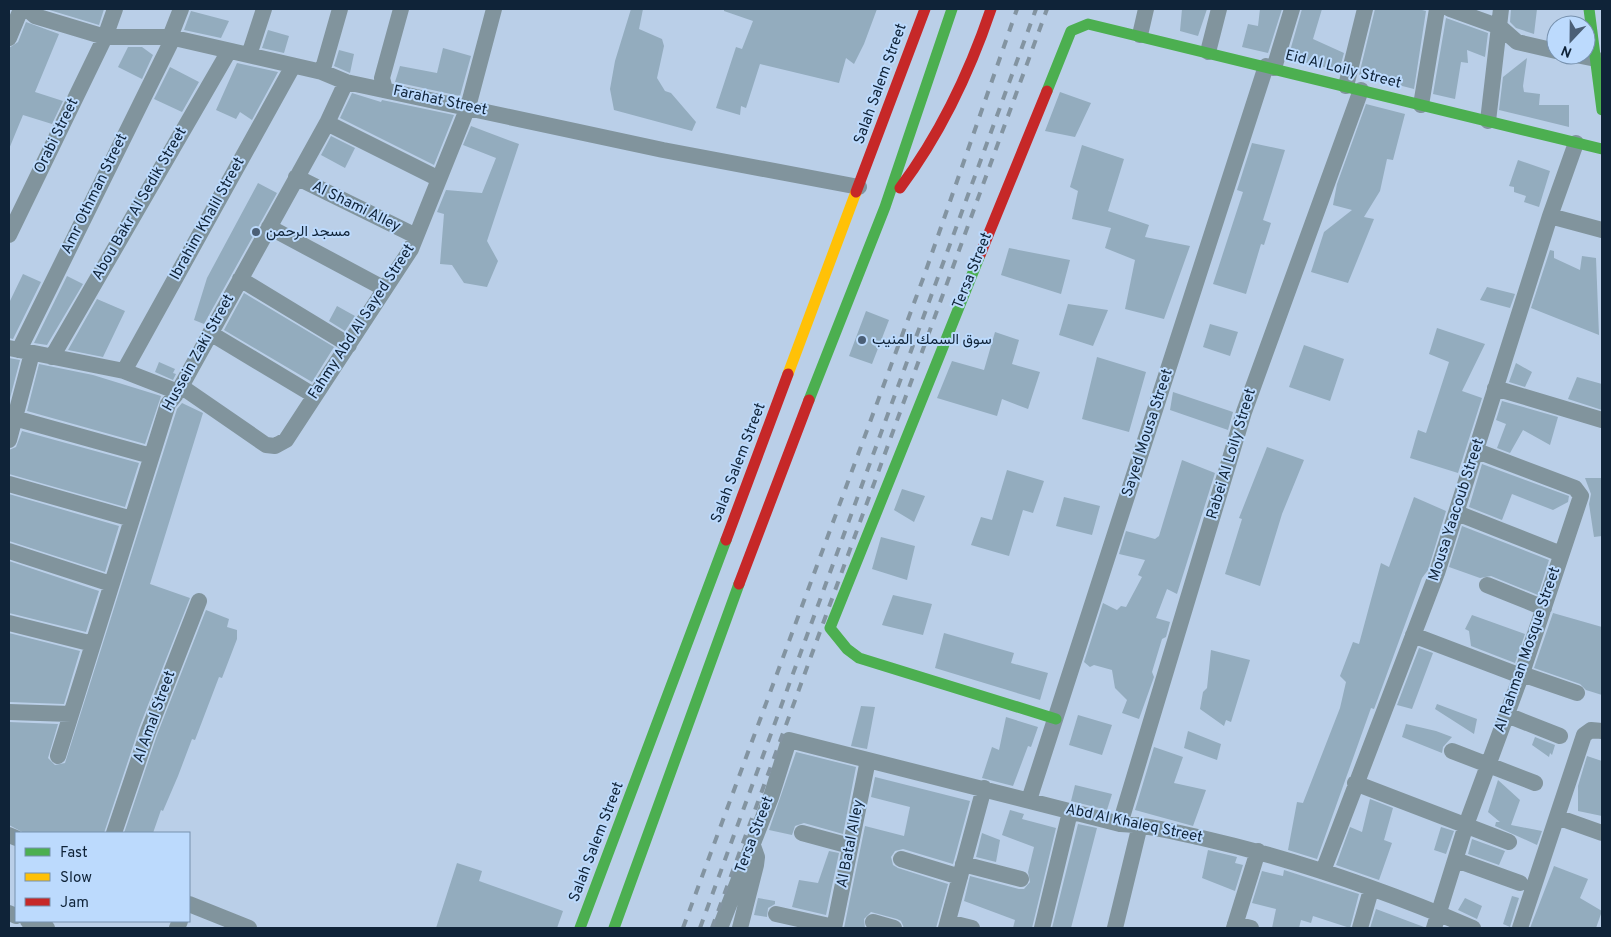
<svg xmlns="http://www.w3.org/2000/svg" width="1611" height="937" font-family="Overpass,Vazirmatn,sans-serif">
	<rect width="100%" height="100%" fill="#bacfe8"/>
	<!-- building -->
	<path fill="#93acbe" d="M 46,9 L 104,9 L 99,25 Z
		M 631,9 L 643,9 L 639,29 L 662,39 L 664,46 L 657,78 L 665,91 L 671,93 L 696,122 L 692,131 L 614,110 L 610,89 L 615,61 Z
		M 724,9 L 877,9 L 864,44 L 854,64 L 846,58 L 839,83 L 760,64 L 746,108 L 741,106 L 740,115 L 716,108 L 736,47 L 742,49 L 753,21 L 724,11 Z
		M 1182,9 L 1207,9 L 1198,36 L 1180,31 Z
		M 1260,9 L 1282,9 L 1268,53 L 1242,47 L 1248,24 L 1258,26 Z
		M 1302,9 L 1322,9 L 1313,39 L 1344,53 L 1339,71 L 1288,58 Z
		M 1375,9 L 1418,9 L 1426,11 L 1414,89 L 1359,75 Z
		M 1511,9 L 1537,9 L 1534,34 L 1516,28 L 1510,22 Z
		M 191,11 L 229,21 L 221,38 L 184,30 Z
		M 1446,18 L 1488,33 L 1485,57 L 1467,50 L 1468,63 L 1461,62 L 1455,99 L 1433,94 Z
		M 26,22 L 59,34 L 35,92 L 63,101 L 52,124 L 23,115 L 9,149 L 9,48 L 18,42 Z
		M 268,30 L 289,36 L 284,53 L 262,48 Z
		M 128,47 L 142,47 L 153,55 L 142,79 L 118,67 Z
		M 443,48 L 471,56 L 460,96 L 395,82 L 400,66 L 437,73 Z
		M 339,50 L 354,54 L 350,73 L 334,66 Z
		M 1527,58 L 1523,86 L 1524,92 L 1540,94 L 1539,105 L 1569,105 L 1569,127 L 1499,110 L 1503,77 Z
		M 237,63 L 278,72 L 252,120 L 240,112 L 236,119 L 216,110 Z
		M 170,67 L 199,82 L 182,112 L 154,99 Z
		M 1060,92 L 1091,103 L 1075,137 L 1045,131 Z
		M 352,93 L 381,102 L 382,100 L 454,115 L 434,165 L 340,118 Z
		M 1366,104 L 1405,114 L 1393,160 L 1387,159 L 1380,191 L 1364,217 L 1374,219 L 1348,283 L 1311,272 L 1324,232 L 1352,210 L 1333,205 L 1337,184 Z
		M 471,126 L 519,144 L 487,241 L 498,261 L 487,287 L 464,283 L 452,265 L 440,264 L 444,214 L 437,212 L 446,190 L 482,193 L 496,158 L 463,145 Z
		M 331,136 L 355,148 L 345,168 L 321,155 Z
		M 1252,143 L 1285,150 L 1263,220 L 1271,223 L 1264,245 L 1261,244 L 1246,294 L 1213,284 L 1243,192 L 1237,190 Z
		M 1082,145 L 1124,159 L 1108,211 L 1149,225 L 1145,237 L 1190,246 L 1164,319 L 1125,309 L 1135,260 L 1105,248 L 1111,228 L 1072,219 L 1078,191 L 1070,187 Z
		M 1518,160 L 1550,171 L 1539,207 L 1524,202 L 1526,196 L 1514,192 L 1514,187 L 1509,186 Z
		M 258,183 L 277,193 L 204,324 L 194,320 L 207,278 Z
		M 1009,248 L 1070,260 L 1061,294 L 1001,275 Z
		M 1550,250 L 1554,251 L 1554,258 L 1580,270 L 1582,256 L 1596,258 L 1599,335 L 1531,308 Z
		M 23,274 L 41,282 L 13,339 L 9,338 L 9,303 Z
		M 67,276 L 83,284 L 47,345 L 34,343 Z
		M 1487,287 L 1515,294 L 1510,308 L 1480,300 Z
		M 244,293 L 334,347 L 312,382 L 224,330 Z
		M 97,299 L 125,311 L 103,357 L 68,350 Z
		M 1068,304 L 1108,310 L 1093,346 L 1059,335 Z
		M 337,306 L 355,316 L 345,331 L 329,321 Z
		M 866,311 L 889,320 L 872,364 L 849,356 Z
		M 1210,324 L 1238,332 L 1230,356 L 1203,347 Z
		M 1437,328 L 1485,344 L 1462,391 L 1482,398 L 1458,473 L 1410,458 L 1418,430 L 1426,433 L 1449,362 L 1429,354 Z
		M 995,332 L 1019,340 L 1012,364 L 1040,372 L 1028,409 L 1002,399 L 997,416 L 937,398 L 952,361 L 984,370 Z
		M 1304,345 L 1344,359 L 1330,401 L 1289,387 Z
		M 1097,357 L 1146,372 L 1129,432 L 1082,419 Z
		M 9,358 L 20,360 L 9,402 Z
		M 159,362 L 175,369 L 173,373 L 176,374 L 173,380 L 155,372 Z
		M 1516,363 L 1532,372 L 1525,387 L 1509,382 Z
		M 39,364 L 93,375 L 161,396 L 145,444 L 27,411 Z
		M 1577,377 L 1602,384 L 1602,410 L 1568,399 Z
		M 1173,392 L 1233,412 L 1228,430 L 1170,410 Z
		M 1502,401 L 1558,417 L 1550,445 L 1523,430 L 1510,453 L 1497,448 L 1506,424 L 1496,420 Z
		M 182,403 L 203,413 L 150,584 L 190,598 L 139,728 L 104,833 L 24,833 L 9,825 L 9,722 L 58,724 L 48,758 L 55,765 L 65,763 L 177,409 Z
		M 22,431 L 139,463 L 125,507 L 9,474 L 9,450 L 16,447 Z
		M 1267,447 L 1304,460 L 1282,514 L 1260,586 L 1225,574 L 1242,519 L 1239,518 Z
		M 1182,460 L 1215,473 L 1177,594 L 1167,589 L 1156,618 L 1170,622 L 1166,637 L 1162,639 L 1152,672 L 1154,677 L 1139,719 L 1122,713 L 1127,700 L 1115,688 L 1112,670 L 1094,665 L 1090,667 L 1084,662 L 1103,603 L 1117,610 L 1121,606 L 1126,607 L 1142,577 L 1138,575 L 1145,560 L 1119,554 L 1126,531 L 1155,539 L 1159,536 Z
		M 1482,464 L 1569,496 L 1568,502 L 1553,510 L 1512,494 L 1502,520 L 1469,507 Z
		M 1007,470 L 1044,481 L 1033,513 L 1023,510 L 1009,556 L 971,545 L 981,517 L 992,520 Z
		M 1585,478 L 1602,478 L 1602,536 L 1594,537 L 1589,504 L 1591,494 Z
		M 902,489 L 925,496 L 914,522 L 894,510 Z
		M 9,494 L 119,526 L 105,572 L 9,541 Z
		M 1064,497 L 1100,506 L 1092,535 L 1056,526 Z
		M 1414,497 L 1446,511 L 1428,570 L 1422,578 L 1377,701 L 1374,709 L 1371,708 L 1317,859 L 1288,850 L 1297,802 L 1303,803 L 1340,708 L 1346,682 L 1340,676 L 1353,642 L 1359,644 L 1381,563 L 1389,567 Z
		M 1462,526 L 1549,560 L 1538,595 L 1491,576 L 1480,578 L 1449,567 Z
		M 881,537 L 915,546 L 907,580 L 872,569 Z
		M 9,561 L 99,591 L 86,632 L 9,613 Z
		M 893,595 L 932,604 L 923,635 L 882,625 Z
		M 206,610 L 229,619 L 227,627 L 237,630 L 237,639 L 222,678 L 219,677 L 195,740 L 192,739 L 178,776 L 163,811 L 161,810 L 153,833 L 124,833 L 157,735 Z
		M 1553,613 L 1602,627 L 1602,695 L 1586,690 L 1580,684 L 1534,668 Z
		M 1472,615 L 1525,634 L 1515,663 L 1471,646 L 1469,631 L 1465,629 Z
		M 9,633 L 80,651 L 64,704 L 9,702 Z
		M 944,633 L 1014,653 L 1011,663 L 1048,673 L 1040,700 L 935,668 Z
		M 1419,648 L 1433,653 L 1412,709 L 1397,705 Z
		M 1211,650 L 1250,660 L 1231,722 L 1226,720 L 1224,726 L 1200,709 L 1203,692 L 1207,688 Z
		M 1437,704 L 1477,719 L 1474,734 L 1435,709 Z
		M 861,706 L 875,707 L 867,749 L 851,746 Z
		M 1078,715 L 1112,725 L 1102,755 L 1069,745 Z
		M 1006,717 L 1038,727 L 1031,747 L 1028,746 L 1013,786 L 982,778 L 992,747 L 999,750 Z
		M 1406,724 L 1436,731 L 1452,737 L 1443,747 L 1442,753 L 1402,737 Z
		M 1188,731 L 1221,744 L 1217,760 L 1184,748 Z
		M 1535,737 L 1555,745 L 1552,755 L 1550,753 L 1549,757 L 1532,745 Z
		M 1154,747 L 1183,757 L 1174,783 L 1206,790 L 1193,826 L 1135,810 Z
		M 796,752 L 856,767 L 843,834 L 804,823 L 795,826 L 792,835 L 769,830 Z
		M 1587,756 L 1602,761 L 1602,816 L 1578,811 L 1578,786 Z
		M 875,777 L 970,801 L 953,864 L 903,849 L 895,851 L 891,857 L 893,865 L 898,868 L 948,884 L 936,928 L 904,928 L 901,921 L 897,919 L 871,912 L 864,919 L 865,928 L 844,928 L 865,826 L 904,836 L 910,807 L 871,797 Z
		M 1498,780 L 1520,800 L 1511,825 L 1542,831 L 1537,845 L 1495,826 L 1496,822 L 1500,822 L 1488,812 Z
		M 1075,785 L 1112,794 L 1107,810 L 1071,801 Z
		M 1370,799 L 1393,808 L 1384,840 L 1392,843 L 1379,880 L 1336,865 L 1350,827 L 1362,832 Z
		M 1010,810 L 1024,814 L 1022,819 L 1056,828 L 1032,928 L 1013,928 L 1015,920 L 964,901 L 970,876 L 1019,889 L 1024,889 L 1030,882 L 1028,872 L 1034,847 L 1002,835 Z
		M 1078,824 L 1097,828 L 1071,928 L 1052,928 Z
		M 1441,827 L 1454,831 L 1446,854 L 1434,850 Z
		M 982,833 L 1000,840 L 996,862 L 976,857 Z
		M 1472,839 L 1505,851 L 1499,865 L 1468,854 Z
		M 1208,850 L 1237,857 L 1235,863 L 1243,865 L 1235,891 L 1202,878 Z
		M 829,851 L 839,853 L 826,915 L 792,907 L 799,880 L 818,883 Z
		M 457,863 L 482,871 L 479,881 L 563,911 L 557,928 L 436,928 Z
		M 1554,866 L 1588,879 L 1580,898 L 1602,911 L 1596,928 L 1530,928 Z
		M 1284,870 L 1359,894 L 1350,928 L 1313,916 L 1311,923 L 1301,920 L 1299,928 L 1272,928 L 1276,909 L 1252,903 L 1262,871 L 1283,876 Z
		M 1512,896 L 1519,898 L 1510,927 L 1503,924 Z
		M 758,898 L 775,901 L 775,904 L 768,908 L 767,917 L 754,915 Z
		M 1465,898 L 1482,906 L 1477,919 L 1458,910 Z
		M 1376,909 L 1424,927 L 1423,928 L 1370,928 Z"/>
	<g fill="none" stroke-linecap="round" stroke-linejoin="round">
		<!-- street -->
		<path stroke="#81949d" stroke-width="16" d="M 27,9 L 35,16 L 105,37 L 170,37 L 322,72 L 346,82 L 663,150 L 859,187
			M 1450,9 L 1500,27 L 1517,42 L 1556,51
			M 1140,35 L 1146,9
			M 170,37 L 181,9
			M 9,38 L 21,9
			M 1208,52 L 1219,9
			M 249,55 L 264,9
			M 1576,55 L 1596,59
			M 1274,68 L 1292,9
			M 322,72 L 340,9
			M 1346,86 L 1365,9
			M 385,90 L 382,78 L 401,9
			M 1421,105 L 1437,9
			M 1488,121 L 1501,9
			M 327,123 L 439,179
			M 296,177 L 416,236
			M 1550,216 L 1602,230
			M 269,227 L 385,289
			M 9,235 L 105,37 L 115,9
			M 240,279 L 349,345
			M 210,333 L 315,396
			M 9,348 L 124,371 L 178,392
			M 19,350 L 173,38
			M 52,357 L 229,51
			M 124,371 L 293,66
			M 182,387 L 266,445 L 275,446 L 286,440 L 411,249 L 468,107 L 494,9
			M 1495,388 L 1602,420
			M 14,418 L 151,456
			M 9,440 L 32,353
			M 9,484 L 132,519
			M 1457,513 L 1561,554
			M 9,551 L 111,584
			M 1487,585 L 1544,608
			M 9,623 L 93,644
			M 1413,635 L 1521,676
			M 1522,674 L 1577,693
			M 9,712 L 71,714
			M 1507,715 L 1560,736
			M 1452,751 L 1535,783
			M 58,756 L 168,404 L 178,392 L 327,123 L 346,82
			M 1355,783 L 1509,842
			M 1029,800 L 1266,66
			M 1557,817 L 1602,833
			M 1120,824 L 1244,412 L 1361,90
			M 114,833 L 148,732 L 199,601
			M 802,833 L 850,846
			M 9,835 L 16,838
			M 901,859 L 960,877
			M 1456,860 L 1520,883
			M 963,864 L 1021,879
			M 1323,871 L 1437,573 L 1550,216 L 1576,143
			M 189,904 L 249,928
			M 9,913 L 16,916
			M 776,914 L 834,927
			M 28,921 L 47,928
			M 873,922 L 894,928
			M 948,922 L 972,928
			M 1235,924 L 1251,928
			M 177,928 L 180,921
			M 720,928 L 771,797 L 789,740 L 1120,824 C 1148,825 1175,832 1202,838 C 1295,859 1386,891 1473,928
			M 740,928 L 756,865 L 757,857 L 752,843
			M 834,928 L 868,760
			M 946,928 L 984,788
			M 1042,928 L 1070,812
			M 1115,928 L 1140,825
			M 1234,928 L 1258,851
			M 1360,928 L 1371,890
			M 1434,928 L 1466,825 L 1521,676 L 1581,496 L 1575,488 L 1477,451
			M 1520,928 L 1584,735 L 1591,730 L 1602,731"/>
		<!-- fast -->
		<path stroke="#4caf50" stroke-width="11" d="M 1589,9 L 1602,110
			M 1047,91 L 1071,31 L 1088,24 L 1602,149
			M 980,255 L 830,628 L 847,649 L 859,658 L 1056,719
			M 809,400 L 885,207 L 952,9
			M 580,928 L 726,540
			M 614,928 L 739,584"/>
		<!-- slow -->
		<path stroke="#ffc107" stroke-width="11" d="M 788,374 L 856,192"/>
		<!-- jam -->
		<path stroke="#c62828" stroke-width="11" d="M 900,188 C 941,133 969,74 991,9
			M 856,192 L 925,9
			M 980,255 L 1047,91
			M 726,540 L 788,374
			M 739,584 L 809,400"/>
		<!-- rail -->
		<path stroke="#8394a1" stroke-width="4" stroke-dasharray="9 9" stroke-linecap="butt" d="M 683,928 L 924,276 L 1017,9
			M 700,928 L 1036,9
			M 712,928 L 1047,9"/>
	</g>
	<!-- markers -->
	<g fill="#4b5f76" stroke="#bcdafd" stroke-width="2">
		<circle cx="256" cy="232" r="5"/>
		<circle cx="862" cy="340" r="5"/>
	</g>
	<g text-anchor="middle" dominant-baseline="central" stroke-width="4" stroke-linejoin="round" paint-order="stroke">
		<!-- street labels -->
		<g font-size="15" fill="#0f2338" stroke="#bcdafd">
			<text transform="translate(1343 70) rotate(14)">Eid Al Loily Street</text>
			<text transform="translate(881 84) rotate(-70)">Salah Salem Street</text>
			<text transform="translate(440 101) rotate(12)">Farahat Street</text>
			<text transform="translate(57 136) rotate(-64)">Orabi Street</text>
			<text transform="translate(95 194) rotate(-64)">Amr Othman Street</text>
			<text transform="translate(140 204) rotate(-60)">Abou Bakr Al Sedik Street</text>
			<text transform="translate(356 207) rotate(26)">Al Shami Alley</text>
			<text transform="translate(208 219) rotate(-61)">Ibrahim Khalil Street</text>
			<text transform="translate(973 271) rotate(-68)">Tersa Street</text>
			<text transform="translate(362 322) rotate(-57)">Fahmy Abd Al Sayed Street</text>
			<text transform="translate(199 353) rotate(-61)">Hussein Zaki Street</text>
			<text transform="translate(1148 433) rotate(-72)">Sayed Mousa Street</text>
			<text transform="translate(1232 454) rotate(-73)">Rabei Al Loily Street</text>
			<text transform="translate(739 463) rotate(-69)">Salah Salem Street</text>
			<text transform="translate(1457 510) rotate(-72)">Mousa Yaacoub Street</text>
			<text transform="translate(1528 650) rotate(-71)">Al Rahman Mosque Street</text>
			<text transform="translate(155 717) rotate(-70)">Al Amal Street</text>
			<text transform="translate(1134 824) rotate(12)">Abd Al Khaleq Street</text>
			<text transform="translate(755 835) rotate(-69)">Tersa Street</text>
			<text transform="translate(597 842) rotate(-69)">Salah Salem Street</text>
			<text transform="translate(851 844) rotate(-79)">Al Batal Alley</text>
		</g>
		<!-- poi labels -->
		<g font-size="15" fill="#0f2338" stroke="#bcdafd" text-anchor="start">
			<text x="266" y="232">مسجد الرحمن</text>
			<text x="872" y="340">سوق السمك المنيب</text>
		</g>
	</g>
	<!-- border -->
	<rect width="1611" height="937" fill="none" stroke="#0f2338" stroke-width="20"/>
	<!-- legend -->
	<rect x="15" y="832" width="175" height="90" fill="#bcdafd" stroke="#7791ae"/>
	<rect x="25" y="848" width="25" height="8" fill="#4caf50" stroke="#7791ae"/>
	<text x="60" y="857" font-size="15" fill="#0f2338">Fast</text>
	<rect x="25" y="873" width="25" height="8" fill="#ffc107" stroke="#7791ae"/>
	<text x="60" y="882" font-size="15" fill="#0f2338">Slow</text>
	<rect x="25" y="898" width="25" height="8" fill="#c62828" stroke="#7791ae"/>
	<text x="60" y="907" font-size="15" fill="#0f2338">Jam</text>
	<!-- north arrow -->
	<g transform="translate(1571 40) rotate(202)"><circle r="24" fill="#bcdafd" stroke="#7791ae"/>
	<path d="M0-4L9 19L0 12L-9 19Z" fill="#4b5f76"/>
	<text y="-8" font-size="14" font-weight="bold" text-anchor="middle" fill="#0f2338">N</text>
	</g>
</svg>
